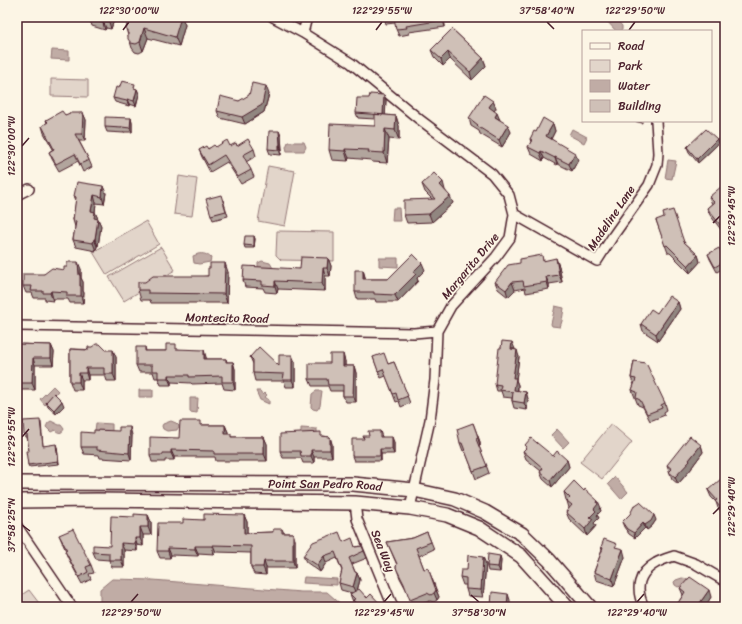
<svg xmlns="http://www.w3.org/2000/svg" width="742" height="624" font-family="Sriracha,sans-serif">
	<rect width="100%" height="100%" fill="#fcf5e5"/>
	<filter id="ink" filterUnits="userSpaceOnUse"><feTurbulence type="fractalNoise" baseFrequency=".025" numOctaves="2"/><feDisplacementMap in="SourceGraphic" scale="8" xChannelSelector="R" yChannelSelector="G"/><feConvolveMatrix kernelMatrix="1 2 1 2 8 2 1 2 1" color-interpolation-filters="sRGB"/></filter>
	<g filter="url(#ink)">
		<!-- green -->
		<path fill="#e2d5ca" stroke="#967a7a" d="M 51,79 L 88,80 L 88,97 L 51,96 Z
			M 268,166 L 295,171 L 285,226 L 258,221 Z
			M 179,176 L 197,179 L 192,216 L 174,214 Z
			M 146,221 L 159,244 L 107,275 L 93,252 Z
			M 277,231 L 334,232 L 334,261 L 281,260 L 276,255 Z
			M 161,247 L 175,270 L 124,301 L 109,277 Z
			M 611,424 L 632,442 L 602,479 L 580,462 Z
			M 29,590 L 42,607 L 21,607 L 17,602 L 17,598 Z"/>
		<!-- water -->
		<path fill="#c0aca5" stroke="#917474" d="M 609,17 L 614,17 L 622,26 L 622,30 L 621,31 L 616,31 L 606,20 Z
			M 52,50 L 69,51 L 69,60 L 51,59 Z
			M 572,129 L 587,137 L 584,143 L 569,135 Z
			M 288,142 L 304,142 L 306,147 L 304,151 L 287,151 L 286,147 Z
			M 668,160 L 676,161 L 672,179 L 665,178 Z
			M 393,208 L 399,208 L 400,221 L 392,221 Z
			M 198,254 C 203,253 207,254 211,258 L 210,262 L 199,264 L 194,263 L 193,256 Z
			M 379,258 L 398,258 L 398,267 L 379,266 Z
			M 262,261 L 270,263 L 273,268 L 258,268 L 258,263 Z
			M 555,306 L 564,308 L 562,321 L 560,327 L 552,326 L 551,324 Z
			M 53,386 L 58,391 L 45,405 L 40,399 Z
			M 139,390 L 153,390 L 153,397 L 139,397 Z
			M 256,391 L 260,391 L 263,395 L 265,393 L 267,395 L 265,397 L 269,400 L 269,404 L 260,400 Z
			M 316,391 L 322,391 L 320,406 L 317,410 L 313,409 L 311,407 L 312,394 Z
			M 190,398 L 198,398 L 197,413 L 190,412 Z
			M 51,421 L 59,425 L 61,425 L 64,429 C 62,434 58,433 55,430 L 51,432 L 46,427 L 48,423 Z
			M 171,421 L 176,423 L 179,426 L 177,430 L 167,431 L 163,429 L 162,426 L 163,424 Z
			M 96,423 L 112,424 L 112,432 L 95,431 Z
			M 301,428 L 317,429 L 317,436 L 301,436 Z
			M 557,429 L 569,442 L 563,448 L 551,435 Z
			M 615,477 L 628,492 L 621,499 L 608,484 Z
			M 304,577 L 337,579 L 337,585 L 303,583 Z
			M 682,578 L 689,579 L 684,585 L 678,587 L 675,585 L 674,582 L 676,580 Z
			M 112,579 L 153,580 L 301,592 L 327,592 L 344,607 L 100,607 L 100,589 Z"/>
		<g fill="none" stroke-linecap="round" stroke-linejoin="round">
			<defs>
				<path id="minor" d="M 273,17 L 303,33 L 351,63 L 419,119 L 492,174 L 509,195 L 514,214 L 510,238 L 496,257 L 451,306 L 437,331 L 435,380 L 430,420 L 410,508
					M 303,33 L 307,17
					M 17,195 L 29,189
					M 514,214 L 597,261 L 613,236 L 649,185 L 657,165 L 658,153 L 656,121
					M 17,326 L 414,333 L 437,331
					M 355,503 L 357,519 L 393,607
					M 17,526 L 72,607
					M 644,607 C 635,589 638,573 656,563 C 661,560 668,558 674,556 L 696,564 L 725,581"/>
				<g id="secondary">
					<path id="s1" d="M 17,483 L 353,484 L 414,490 L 455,499 L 485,512 L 522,534 L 549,560 L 590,607"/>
					<path d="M 17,501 L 97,500 L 355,503 L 410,508 L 447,515 L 479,528 L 521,556 L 567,607"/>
				</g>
			</defs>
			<!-- minor casing -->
			<use href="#minor" stroke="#4a1f2b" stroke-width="12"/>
			<!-- secondary casing -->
			<use href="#secondary" stroke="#4a1f2b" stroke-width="16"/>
			<!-- minor -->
			<use href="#minor" stroke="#fcf5e5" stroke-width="9"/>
			<!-- secondary -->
			<use href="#secondary" stroke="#fcf5e5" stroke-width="13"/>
		</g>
		<!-- wall -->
		<path fill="#b2a59d" stroke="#4a1f2b" d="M 79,17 L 115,17 L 111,29 L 106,28 L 105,30 L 92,26 L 90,20 Z
			M 129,17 L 183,17 L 183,20 L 185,25 L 179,46 L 148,38 L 143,51 L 139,53 L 135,52 L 132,48 L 126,29 Z
			M 384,17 L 444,17 L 445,27 L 409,32 L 409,34 L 399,36 L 396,29 L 395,23 L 386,24 Z
			M 452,29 L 483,58 L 486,66 L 472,80 L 450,59 L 443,66 L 434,57 L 431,50 Z
			M 119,88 L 137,89 L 139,94 L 136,106 L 129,104 L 129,106 L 115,102 L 113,98 Z
			M 269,94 L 264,112 L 245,124 L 220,118 L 217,111 L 239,101 Z
			M 384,95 L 386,100 L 385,115 L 396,116 L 399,126 L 399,140 L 389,139 L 387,163 L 372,162 L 371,160 L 349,158 L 348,161 L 332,160 L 329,150 L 375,126 L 375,119 L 358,118 L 356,113 L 369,98 Z
			M 493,101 L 496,108 L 494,111 L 500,120 L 511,132 L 502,147 L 480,134 L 479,131 L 471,126 L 469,118 Z
			M 83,113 L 86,120 L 85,141 L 79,141 L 89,160 L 92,167 L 83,172 L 78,161 L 59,171 L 52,159 L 49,152 L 53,149 L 44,133 L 42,126 L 47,123 L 46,120 L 65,115 Z
			M 131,118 L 132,123 L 132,132 L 124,132 L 124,133 L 107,132 L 105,127 Z
			M 634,121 L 642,121 L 642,123 Z
			M 553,124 L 555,131 L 551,139 L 578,160 L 572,171 L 558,164 L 557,165 L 544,158 L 543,161 L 531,154 L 528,147 L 531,142 L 530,139 L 536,132 Z
			M 279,131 L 281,136 L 282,150 L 281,150 L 281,155 L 270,154 L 268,149 Z
			M 717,139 L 718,144 L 698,163 L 689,152 L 687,147 Z
			M 230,146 L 237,146 L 254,149 L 256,156 L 246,162 L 251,170 L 254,177 L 241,184 L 227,162 L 210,172 L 202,157 L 199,150 L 216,147 Z
			M 422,184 L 445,190 L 453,203 L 432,222 L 407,223 L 404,215 L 432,199 L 425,192 Z
			M 725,189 L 725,235 L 710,215 L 707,208 L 712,204 L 709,197 Z
			M 106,193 L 104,204 L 96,203 L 95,212 L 101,226 L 98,246 L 97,246 L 96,251 L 76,247 L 73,240 L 75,227 L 73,220 L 76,200 L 74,196 Z
			M 223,200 L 228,216 L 213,220 L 211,215 Z
			M 656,220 L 684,242 L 698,255 L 700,262 L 690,273 L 670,253 L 668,253 Z
			M 254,236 L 255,239 L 254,248 L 245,248 L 244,245 Z
			M 708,254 L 725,259 L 725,267 L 717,272 L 710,259 Z
			M 328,258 L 331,266 L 330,276 L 325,276 L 325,291 L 278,289 L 277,293 L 265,292 L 263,288 L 245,287 L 243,280 L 300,269 Z
			M 544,260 L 559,266 L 562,282 L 549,284 L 549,289 L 526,293 L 525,288 L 515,290 L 508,297 L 498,289 L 495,282 Z
			M 81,269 L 81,278 L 83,282 L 83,291 L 84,293 L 83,303 L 70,303 L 68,299 L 53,299 L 53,301 L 45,300 L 45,298 L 34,298 L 32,293 L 26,293 L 23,286 L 44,274 L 64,270 Z
			M 363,270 L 365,277 L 365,279 L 388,279 L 425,270 L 417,278 L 418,281 L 398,302 L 376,302 L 375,299 L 357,299 L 355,292 Z
			M 228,272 L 227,303 L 151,303 L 150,300 L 141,300 L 138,290 L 145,282 L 208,276 Z
			M 678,302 L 680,309 L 658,341 L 643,331 L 641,324 L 657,313 Z
			M 17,344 L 51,345 L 54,352 L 53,365 L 35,365 L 35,390 L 20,390 L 17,383 L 18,363 L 17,362 Z
			M 145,347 L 146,351 L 166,351 L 178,349 L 206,357 L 206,359 L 226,359 L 227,362 L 233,362 L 235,369 L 235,390 L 224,389 L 222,383 L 192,384 L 191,383 L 171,382 L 171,385 L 161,385 L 158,378 L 155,378 L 153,372 L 139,372 L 136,365 Z
			M 70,349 L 106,350 L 116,357 L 116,381 L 107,381 L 105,375 L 88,375 L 88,380 L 82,380 L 82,390 L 73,390 L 70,382 Z
			M 515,349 L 519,357 L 516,380 L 518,385 L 518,391 L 526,392 L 528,399 L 527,410 L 514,408 L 512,401 L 512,398 L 503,397 L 501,391 L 497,391 L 495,384 Z
			M 250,357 L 279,366 L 295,362 L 295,387 L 286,387 L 284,381 L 255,381 L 253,373 L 253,364 Z
			M 373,357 L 388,364 L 394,362 L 410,403 L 401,407 L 399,401 L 396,402 L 386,376 L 381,378 Z
			M 345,361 L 345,366 L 354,366 L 356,373 L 356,402 L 346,402 L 343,396 L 343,391 L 330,391 L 328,386 L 312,386 L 309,379 Z
			M 634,361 L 665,403 L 667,410 L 664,412 L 665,415 L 650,421 L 643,407 L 638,405 L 632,390 L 634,385 L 631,378 Z
			M 46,402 L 64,406 L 56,414 L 48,407 Z
			M 41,422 L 43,446 L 57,447 L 59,464 L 29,467 L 28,465 L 29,451 L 27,437 L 25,437 L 24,435 Z
			M 473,423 L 480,442 L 480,446 L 479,446 L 489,473 L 476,479 L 465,450 L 463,451 L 460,443 Z
			M 202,425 L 225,425 L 228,432 L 228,434 L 232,437 L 264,437 L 267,444 L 267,461 L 216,461 L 215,457 L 174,457 L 174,460 L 165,460 L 165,462 L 152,462 L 150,455 Z
			M 380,431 L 382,437 L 394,442 L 394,454 L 381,454 L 381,461 L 354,461 L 352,456 L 364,439 Z
			M 132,435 L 131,460 L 100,458 L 99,455 L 84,454 L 81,447 Z
			M 323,436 L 330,437 L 332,444 L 332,457 L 314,457 L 314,463 L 303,463 L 301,458 L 283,458 L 280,451 Z
			M 525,445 L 553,456 L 567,460 L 569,467 L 552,487 L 543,479 L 540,472 L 541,471 L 526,459 L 523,451 L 526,448 Z
			M 701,445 L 703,452 L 692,467 L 692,468 L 678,484 L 672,479 L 667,465 Z
			M 725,484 L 725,514 L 724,515 L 718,508 L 716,502 L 711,497 L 708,490 Z
			M 564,492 L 601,508 L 600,509 L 601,511 L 597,515 L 599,518 L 594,523 L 596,526 L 587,536 L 569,519 L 566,512 L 569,508 L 567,501 L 566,500 Z
			M 148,515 L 151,522 L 151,535 L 143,535 L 143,546 L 137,545 L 137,551 L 124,550 L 124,567 L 112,567 L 109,560 L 96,559 L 93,552 L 110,546 L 134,517 Z
			M 244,515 L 247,522 L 247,533 L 273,532 L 282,529 L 284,533 L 293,533 L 295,540 L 295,568 L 266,568 L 266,575 L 254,574 L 251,567 L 251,553 L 216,552 L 214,554 L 198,553 L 198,556 L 171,555 L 170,558 L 160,558 L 157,551 L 183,523 L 204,520 Z
			M 656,520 L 652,526 L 647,530 L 645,528 L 635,538 L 629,534 L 624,527 L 622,522 Z
			M 427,532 L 434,549 L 419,556 L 424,569 L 428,568 L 439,597 L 437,600 L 434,602 L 430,601 L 413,607 L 407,591 L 400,578 L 396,567 L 397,565 L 387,542 L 413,538 Z
			M 59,535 L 91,565 L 94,573 L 89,574 L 91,579 L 82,584 L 68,558 L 65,551 L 66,551 Z
			M 343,542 L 355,547 L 362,546 L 367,558 L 352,564 L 355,572 L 357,573 L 360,580 L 357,591 L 383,607 L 355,607 L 350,594 L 352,593 L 341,590 L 339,583 L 342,571 L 337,558 L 326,563 L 320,572 L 306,562 L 303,556 Z
			M 601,547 L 618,548 L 625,557 L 614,586 L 596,580 L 594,572 L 602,550 Z
			M 500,556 L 501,560 L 500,572 L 488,571 L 487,566 Z
			M 486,564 L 483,597 L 468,596 L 466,589 L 466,585 L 463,585 L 460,577 L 467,570 Z
			M 680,588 L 711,597 L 705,607 L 679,607 L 678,603 L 683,595 Z"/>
		<!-- shaded-wall -->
		<path fill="#918680" stroke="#4a1f2b" d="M 110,17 L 115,17 L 111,29 L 109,22 Z
			M 179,17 L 183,17 L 183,20 L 185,25 L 179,46 L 175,37 Z
			M 442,17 L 444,17 L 445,27 L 443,20 Z
			M 103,21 L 106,28 L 105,30 L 103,23 Z
			M 144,28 L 148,38 L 143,51 L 140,42 Z
			M 448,52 L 450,59 L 443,66 L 441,59 Z
			M 483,58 L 486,66 L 472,80 L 470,72 Z
			M 266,86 L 269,94 L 264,112 L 245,124 L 242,117 Z
			M 137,89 L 139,94 L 136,106 L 134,101 Z
			M 384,95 L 386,100 L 385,120 L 383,115 Z
			M 127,99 L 129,104 L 129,106 L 127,101 Z
			M 493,101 L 496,108 L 492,115 L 489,107 Z
			M 83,113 L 86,120 L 85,141 L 82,134 Z
			M 497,113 L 500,120 L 495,117 Z
			M 396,116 L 399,126 L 399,140 L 395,130 Z
			M 131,118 L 132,123 L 132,132 L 130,128 Z
			M 553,124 L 555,131 L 549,143 L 546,136 Z
			M 508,125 L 511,132 L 502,147 L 499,140 Z
			M 385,129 L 389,139 L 387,163 L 384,153 Z
			M 279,131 L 281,136 L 282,150 L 280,145 Z
			M 717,139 L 718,144 L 698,163 L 697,159 Z
			M 279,145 L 281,150 L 281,155 L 279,150 Z
			M 345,149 L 349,158 L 348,161 L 345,151 Z
			M 541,151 L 544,158 L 543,161 L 540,153 Z
			M 575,153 L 578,160 L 572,171 L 569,164 Z
			M 555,157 L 558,164 L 557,165 L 555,158 Z
			M 443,182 L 445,190 L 443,192 L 440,185 Z
			M 103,186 L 106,193 L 104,204 L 102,197 Z
			M 94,195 L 96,203 L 95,212 L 98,219 L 97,225 L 91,211 Z
			M 450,196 L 453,203 L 432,222 L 429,214 Z
			M 98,219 L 101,226 L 98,246 L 95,239 Z
			M 254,236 L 255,239 L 254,248 Z
			M 94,239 L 97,246 L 96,251 L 93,243 Z
			M 698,255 L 700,262 L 690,273 L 688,266 Z
			M 328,258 L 331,266 L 330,276 L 327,268 Z
			M 556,258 L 559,266 L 562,282 L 559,275 Z
			M 78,262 L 81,269 L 81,278 L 83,282 L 83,291 L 84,293 L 83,303 L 81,296 Z
			M 225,263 L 228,272 L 227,303 L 224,294 Z
			M 422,263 L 425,270 L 417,278 L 418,281 L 398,302 L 395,295 L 413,272 Z
			M 323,268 L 325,276 L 325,291 L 322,283 Z
			M 363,270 L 365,277 L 365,287 L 363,279 Z
			M 546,277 L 549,284 L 549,289 L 547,282 Z
			M 275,281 L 278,289 L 277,293 L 275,286 Z
			M 512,282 L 515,290 L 508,297 L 506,290 Z
			M 51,291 L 53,299 L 53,301 L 50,293 Z
			M 678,302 L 680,309 L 658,341 L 656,334 Z
			M 512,342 L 515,349 L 511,349 Z
			M 51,345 L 54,352 L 53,365 L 51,358 Z
			M 113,350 L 116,357 L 116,381 L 113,374 Z
			M 204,350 L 206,357 L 206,366 L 204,359 Z
			M 517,350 L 519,357 L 516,380 L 518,385 L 517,397 L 514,390 L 513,378 Z
			M 343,354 L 345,361 L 345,373 L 343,366 Z
			M 292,355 L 295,362 L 295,387 L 292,380 Z
			M 33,358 L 35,365 L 35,390 L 32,383 Z
			M 233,362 L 235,369 L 235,390 L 233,382 Z
			M 354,366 L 356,373 L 356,402 L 353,396 Z
			M 86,368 L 88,375 L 88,380 L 86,373 Z
			M 79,373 L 82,380 L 82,390 L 79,382 Z
			M 168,375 L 171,382 L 171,385 L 168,378 Z
			M 526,392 L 528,399 L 527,410 L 524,403 Z
			M 62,401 L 64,406 L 56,414 L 54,410 Z
			M 225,425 L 228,432 L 228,441 L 225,434 Z
			M 130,427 L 132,435 L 131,460 L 129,453 Z
			M 477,434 L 480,442 L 480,446 Z
			M 264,437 L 267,444 L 267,461 L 264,454 Z
			M 330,437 L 332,444 L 332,457 L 330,450 Z
			M 392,437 L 394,442 L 394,454 L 392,449 Z
			M 56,444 L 57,447 L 59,464 L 58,461 Z
			M 701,445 L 703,452 L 692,467 L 692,468 L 678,484 L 675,477 Z
			M 380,449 L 381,454 L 381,461 L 380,456 Z
			M 171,450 L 174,457 L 174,460 L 171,453 Z
			M 311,450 L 314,457 L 314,463 L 311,456 Z
			M 567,460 L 569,467 L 552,487 L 550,480 Z
			M 598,501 L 601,508 L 600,509 L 601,511 L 597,515 L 599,518 L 594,523 L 596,526 L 587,536 L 585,529 L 594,509 Z
			M 723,507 L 725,513 L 725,514 L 724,515 L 721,508 Z
			M 148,515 L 151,522 L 151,535 L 148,527 Z
			M 244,515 L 247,522 L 247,540 L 244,533 Z
			M 654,515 L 656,520 L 652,526 L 647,530 L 645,525 Z
			M 643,523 L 645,528 L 635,538 L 634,533 Z
			M 140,527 L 143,535 L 143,546 L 140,538 Z
			M 293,533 L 295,540 L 295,568 L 293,561 Z
			M 135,538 L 137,545 L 137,551 L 135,544 Z
			M 121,543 L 124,550 L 124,567 L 121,560 Z
			M 213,545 L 216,552 L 214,554 L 212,546 Z
			M 195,546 L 198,553 L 198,556 L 195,549 Z
			M 168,548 L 171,555 L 170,558 L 168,551 Z
			M 623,549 L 625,557 L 614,586 L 612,579 Z
			M 324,556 L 326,563 L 320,572 L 317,565 Z
			M 500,556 L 501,560 L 500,572 L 498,567 Z
			M 483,557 L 486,564 L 483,597 L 481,590 Z
			M 264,561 L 266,568 L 266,575 L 263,567 Z
			M 357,573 L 360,580 L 356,594 L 353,587 Z
			M 436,590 L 439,597 L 437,600 L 434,593 Z
			M 709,590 L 711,597 L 705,607 L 697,607 Z
			M 508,594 L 510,600 L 510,607 L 507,607 Z"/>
		<!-- building -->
		<path fill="#cfc0b7" stroke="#4a1f2b" d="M 90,17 L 110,17 L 109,22 L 103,21 L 103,23 L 90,19 Z
			M 129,17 L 181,17 L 175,37 L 144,28 L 140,42 L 136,44 L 131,43 L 128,39 L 128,30 L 126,29 Z
			M 394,17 L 442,17 L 443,20 L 406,26 L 407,28 L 396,29 Z
			M 452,29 L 483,58 L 470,72 L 448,52 L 441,59 L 431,50 Z
			M 122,81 L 135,84 L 134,88 L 137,89 L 134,101 L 127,99 L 127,101 L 113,98 L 116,87 L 119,88 Z
			M 252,83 L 266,86 L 262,105 L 242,117 L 217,111 L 220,96 L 239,101 L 249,95 Z
			M 370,94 L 384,95 L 383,115 L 356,113 L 357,98 L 369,98 Z
			M 484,95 L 493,101 L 489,107 L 497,113 L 495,117 L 508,125 L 499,140 L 477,126 L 478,125 L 469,118 Z
			M 62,111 L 65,115 L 70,113 L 83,113 L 82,134 L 75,134 L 89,160 L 80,164 L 75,154 L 56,164 L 49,152 L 54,149 L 42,126 L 48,122 L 46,120 Z
			M 375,114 L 396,116 L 395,130 L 385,129 L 384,153 L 368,152 L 369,150 L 345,149 L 345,151 L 329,150 L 330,124 L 375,126 Z
			M 105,117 L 131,118 L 130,128 L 122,127 L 122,128 L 105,127 Z
			M 543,118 L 553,124 L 546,136 L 575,153 L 569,164 L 555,157 L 555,158 L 541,151 L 540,153 L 528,147 L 532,140 L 530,139 L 534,131 L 536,132 Z
			M 706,129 L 717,139 L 697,159 L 687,147 Z
			M 269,131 L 279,131 L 280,145 L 279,145 L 279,150 L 268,149 Z
			M 248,139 L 254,149 L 243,155 L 251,170 L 238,177 L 224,155 L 208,165 L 199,150 L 206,146 L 208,149 L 214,145 L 216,147 L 227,140 L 230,146 L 236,143 L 237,146 Z
			M 434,173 L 443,182 L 440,185 L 450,196 L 429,214 L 404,215 L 404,200 L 435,199 L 422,184 Z
			M 77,182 L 103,186 L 102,197 L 94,195 L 91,211 L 95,212 L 94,218 L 98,219 L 95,239 L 94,239 L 93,243 L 73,240 L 76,221 L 73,220 L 76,197 L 74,196 Z
			M 722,186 L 725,189 L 725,231 L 707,208 L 714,202 L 709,197 Z
			M 221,195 L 226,211 L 211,215 L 206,199 Z
			M 673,210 L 684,242 L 698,255 L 688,266 L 667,245 L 665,246 L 656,220 L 664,217 L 663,213 Z
			M 245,236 L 254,236 L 254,246 L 244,245 Z
			M 719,248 L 725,259 L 725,261 L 715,267 L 708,254 Z
			M 413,254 L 422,263 L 413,272 L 416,274 L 395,295 L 374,294 L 374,292 L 355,292 L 355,270 L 363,270 L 363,279 L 388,279 Z
			M 542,255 L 543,261 L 556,258 L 559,275 L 546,277 L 547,282 L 524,286 L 523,281 L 512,282 L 506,290 L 495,282 L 508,265 L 520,263 L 520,259 Z
			M 301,257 L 328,258 L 327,268 L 323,268 L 322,283 L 275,281 L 275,286 L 262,285 L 262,281 L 243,280 L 244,266 L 300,269 Z
			M 67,262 L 78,262 L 79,275 L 80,275 L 80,286 L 81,286 L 81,296 L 67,296 L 67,292 L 51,291 L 50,293 L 43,293 L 43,291 L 31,291 L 32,286 L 23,286 L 23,274 L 44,274 L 52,268 L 64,270 L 64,267 L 67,267 Z
			M 210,263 L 225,263 L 224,294 L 148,293 L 148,290 L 138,290 L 138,282 L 145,282 L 153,276 L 208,276 L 208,268 L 210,268 Z
			M 669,296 L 678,302 L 656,334 L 641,324 L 651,309 L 657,313 Z
			M 502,341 L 512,342 L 511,349 L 517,350 L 513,378 L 516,378 L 514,390 L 526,392 L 524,403 L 512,401 L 513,392 L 500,390 L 501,385 L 495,384 L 499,348 L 501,348 Z
			M 17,344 L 51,345 L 51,358 L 33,358 L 32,383 L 17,383 L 18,359 L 17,359 Z
			M 96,344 L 100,344 L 106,350 L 113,350 L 113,374 L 104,374 L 104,368 L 86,368 L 86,373 L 79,373 L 79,382 L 70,382 L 70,349 L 88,350 L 88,347 L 92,347 Z
			M 166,344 L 176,344 L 176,349 L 204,350 L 204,359 L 226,359 L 226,362 L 233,362 L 233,382 L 222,382 L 222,376 L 189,377 L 189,375 L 168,375 L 168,378 L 158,378 L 158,371 L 152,371 L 152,365 L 136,365 L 136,347 L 145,347 L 145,351 L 166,351 Z
			M 259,347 L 279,366 L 279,355 L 292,355 L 292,380 L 283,380 L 284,374 L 253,373 L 253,360 L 250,357 Z
			M 384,353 L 388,364 L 394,362 L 408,396 L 398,400 L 396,393 L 393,394 L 383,369 L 378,371 L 373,357 Z
			M 330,354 L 343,354 L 343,366 L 354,366 L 353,396 L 343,396 L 343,385 L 328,385 L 327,379 L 309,379 L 309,363 L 330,363 Z
			M 634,361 L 645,363 L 647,365 L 665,403 L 661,405 L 662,408 L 647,414 L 640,400 L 636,398 L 637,392 L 632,390 L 636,379 L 631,378 Z
			M 54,393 L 62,401 L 54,410 L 46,402 Z
			M 40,420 L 43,446 L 56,444 L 58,461 L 28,465 L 26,451 L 29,451 L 27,434 L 24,435 L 23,421 Z
			M 180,421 L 201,421 L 201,425 L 225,425 L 225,434 L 231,434 L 231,437 L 264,437 L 264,454 L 214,454 L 214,451 L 171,450 L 171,453 L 163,453 L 163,455 L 150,455 L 150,437 L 179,438 Z
			M 473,423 L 477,434 L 478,438 L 476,439 L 487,466 L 473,471 L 462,443 L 460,443 L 457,429 Z
			M 119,427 L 130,427 L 129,453 L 97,450 L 97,447 L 81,447 L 81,432 L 94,433 L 94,430 L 119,431 Z
			M 368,431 L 380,431 L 380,437 L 392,437 L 392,449 L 380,449 L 380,456 L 352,456 L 352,439 L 364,439 L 363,436 L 369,436 Z
			M 321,432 L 321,436 L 330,437 L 330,450 L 311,450 L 311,456 L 301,456 L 300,451 L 280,451 L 280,434 Z
			M 690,436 L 701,445 L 689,460 L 690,461 L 675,477 L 669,472 L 672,469 L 667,465 Z
			M 531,438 L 553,456 L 557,451 L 567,460 L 550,480 L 540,472 L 543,468 L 523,451 L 527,447 L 525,445 Z
			M 721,479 L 725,484 L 725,510 L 723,507 L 721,508 L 715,501 L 717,500 L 708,490 Z
			M 574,481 L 584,491 L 585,489 L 598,501 L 597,502 L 598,504 L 594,509 L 596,511 L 590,517 L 593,519 L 585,529 L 566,512 L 572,505 L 567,501 L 570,498 L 564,492 Z
			M 640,502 L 654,515 L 651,521 L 645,525 L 643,523 L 634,533 L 627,529 L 622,522 L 630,514 L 634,506 Z
			M 134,514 L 148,515 L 148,527 L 140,527 L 140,538 L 135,538 L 135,544 L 121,543 L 121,560 L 109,560 L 109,553 L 93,552 L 93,545 L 110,546 L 111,516 L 134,517 Z
			M 204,514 L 244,515 L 244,533 L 273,532 L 273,529 L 282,529 L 282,533 L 293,533 L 293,561 L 264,561 L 263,567 L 251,567 L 251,546 L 213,545 L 212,546 L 195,546 L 195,549 L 168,548 L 168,551 L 157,551 L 158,523 L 183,523 L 183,519 L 204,520 Z
			M 73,529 L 91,565 L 86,567 L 88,572 L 79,577 L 65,551 L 67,550 L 59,535 Z
			M 339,532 L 343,542 L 352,538 L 355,547 L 362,546 L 364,551 L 349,558 L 355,572 L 357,573 L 353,587 L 339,583 L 342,570 L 335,552 L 324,556 L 317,565 L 303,556 L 313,542 Z
			M 427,532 L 431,542 L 416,548 L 424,569 L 428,568 L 436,590 L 434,593 L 431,595 L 427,593 L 410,600 L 404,584 L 397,570 L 396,567 L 397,564 L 387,542 L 413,538 Z
			M 604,539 L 617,544 L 615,547 L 623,549 L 612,579 L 594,572 L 603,548 L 601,547 Z
			M 488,554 L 500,556 L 498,567 L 487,566 Z
			M 468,555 L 483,557 L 481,590 L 466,589 L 466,578 L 460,577 L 461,570 L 467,570 Z
			M 690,577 L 709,590 L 697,607 L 684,607 L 678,603 L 685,592 L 680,588 Z
			M 359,589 L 367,598 L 371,594 L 383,607 L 359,607 L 353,600 L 355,599 L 350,594 Z
			M 492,592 L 508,594 L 507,607 L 491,607 Z"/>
	</g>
	<!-- ticks -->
	<path fill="none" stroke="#4a1f2b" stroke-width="1.5" d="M 547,22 L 554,29M 123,30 L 129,22M 376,30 L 382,22M 629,30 L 635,22M 22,146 L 29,138M 713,223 L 720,216M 22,437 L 29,429M 713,514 L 720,507M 22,525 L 30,531M 471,595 L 479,602M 131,602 L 138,594M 384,602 L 391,594M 637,602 L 644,594"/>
	<g text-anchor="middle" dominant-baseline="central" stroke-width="3.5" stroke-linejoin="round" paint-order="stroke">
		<!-- street labels -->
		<g font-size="12" fill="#4a1f2b" stroke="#fcf5e5">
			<text transform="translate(611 218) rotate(-56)">Madeline Lane</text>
			<text transform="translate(470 266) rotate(-50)">Margarita Drive</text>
			<text transform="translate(227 318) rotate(1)">Montecito Road</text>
			<text stroke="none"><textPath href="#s1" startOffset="308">Point San Pedro Road</textPath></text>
			<text transform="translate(383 551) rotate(68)">Sea Way</text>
		</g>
	</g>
	<!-- margin -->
	<rect width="742" height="624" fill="none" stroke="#fcf5e5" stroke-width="44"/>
	<!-- legend -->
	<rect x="582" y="30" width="130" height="92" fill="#fcf5e5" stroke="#b59f9b"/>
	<rect x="590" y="43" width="20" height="6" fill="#fcf5e5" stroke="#b59f9b"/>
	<text x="618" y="50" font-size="12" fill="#4a1f2b">Road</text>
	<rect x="590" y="60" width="20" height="12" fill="#e2d5ca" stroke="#b59f9b"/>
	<text x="618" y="70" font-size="12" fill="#4a1f2b">Park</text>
	<rect x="590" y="80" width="20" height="12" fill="#c0aca5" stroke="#b59f9b"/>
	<text x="618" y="90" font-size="12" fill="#4a1f2b">Water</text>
	<rect x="590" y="100" width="20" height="12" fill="#cfc0b7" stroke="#b59f9b"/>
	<text x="618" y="110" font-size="12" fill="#4a1f2b">Building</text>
	<rect x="22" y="22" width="698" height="580" fill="none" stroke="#4a1f2b" stroke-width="1.5"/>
	<g font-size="10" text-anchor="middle" fill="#4a1f2b">
		<text x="129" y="14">122°30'00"W</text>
		<text x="382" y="14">122°29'55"W</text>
		<text x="547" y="14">37°58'40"N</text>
		<text x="635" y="14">122°29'50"W</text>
		<text transform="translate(11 146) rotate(-90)" y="4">122°30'00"W</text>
		<text transform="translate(731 216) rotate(-90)" y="4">122°29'45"W</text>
		<text transform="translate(11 437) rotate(-90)" y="4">122°29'55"W</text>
		<text transform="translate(731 507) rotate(-90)" y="4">122°29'40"W</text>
		<text transform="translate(11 525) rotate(-90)" y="4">37°58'25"N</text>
		<text x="131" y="616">122°29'50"W</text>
		<text x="384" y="616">122°29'45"W</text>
		<text x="479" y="616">37°58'30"N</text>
		<text x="637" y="616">122°29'40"W</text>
	</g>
</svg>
